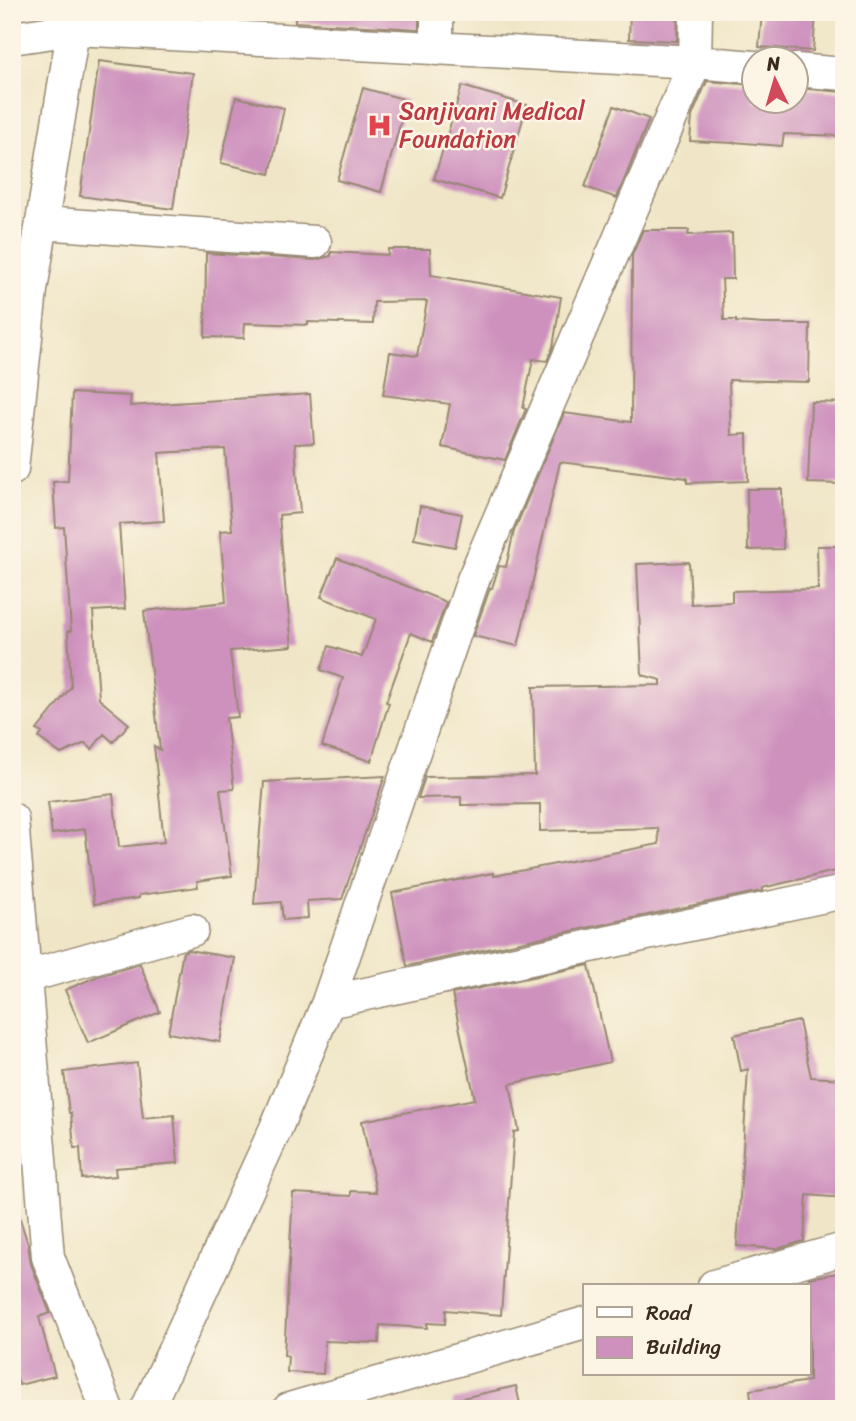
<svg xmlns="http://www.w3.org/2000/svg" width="856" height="1421" font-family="Sriracha,sans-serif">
	<rect width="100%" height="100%" fill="#fcf5e5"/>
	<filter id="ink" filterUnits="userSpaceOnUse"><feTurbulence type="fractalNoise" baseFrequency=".0143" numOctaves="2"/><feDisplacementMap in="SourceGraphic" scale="14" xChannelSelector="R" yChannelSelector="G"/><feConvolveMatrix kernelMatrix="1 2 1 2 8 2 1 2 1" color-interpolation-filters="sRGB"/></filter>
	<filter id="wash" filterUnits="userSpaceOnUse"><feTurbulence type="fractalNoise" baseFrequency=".00686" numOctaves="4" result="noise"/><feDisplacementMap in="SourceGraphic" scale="28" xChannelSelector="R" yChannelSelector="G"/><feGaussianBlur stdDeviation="1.57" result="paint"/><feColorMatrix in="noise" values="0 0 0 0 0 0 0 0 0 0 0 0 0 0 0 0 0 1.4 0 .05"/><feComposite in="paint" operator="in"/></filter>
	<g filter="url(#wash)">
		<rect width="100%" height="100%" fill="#f0e6c7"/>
		<g id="blocks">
			<!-- building -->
			<path fill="#ce91be" d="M 295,12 L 419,12 L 419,29 L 295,22 Z
				M 630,12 L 678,12 L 677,41 L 629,39 Z
				M 762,12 L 816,12 L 813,51 L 759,47 Z
				M 99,61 L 193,73 L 173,209 L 80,196 Z
				M 707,81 L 754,85 L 754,102 L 796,102 L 796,88 L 844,92 L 844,136 L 784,134 L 782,146 L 734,142 L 734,143 L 690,141 L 692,116 Z
				M 462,86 L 527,105 L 500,198 L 434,179 Z
				M 363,88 L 407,100 L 381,192 L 337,180 Z
				M 236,97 L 284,108 L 270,174 L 221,163 Z
				M 614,106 L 649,119 L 617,198 L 585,187 Z
				M 643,230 L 689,230 L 688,235 L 732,233 L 733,279 L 722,279 L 724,320 L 736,320 L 736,322 L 764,324 L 810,324 L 809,382 L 729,380 L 731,435 L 747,434 L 748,481 L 687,483 L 687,478 L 560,462 L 518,646 L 473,636 L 490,588 L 492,588 L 499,566 L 506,567 L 514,531 L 564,413 L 631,422 L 632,255 Z
				M 388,249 L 430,249 L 431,275 L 561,297 L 553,347 L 547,361 L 533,359 L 523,408 L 526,409 L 505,460 L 442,447 L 450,404 L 383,395 L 390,352 L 417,356 L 427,301 L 374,302 L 373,324 L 308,322 L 308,325 L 245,323 L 244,338 L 205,337 L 206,253 L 314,260 L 331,256 L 331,252 L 388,255 Z
				M 72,393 L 131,396 L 130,406 L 310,394 L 314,443 L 295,444 L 300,513 L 279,515 L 286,597 L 287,597 L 292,646 L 230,651 L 238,717 L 226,718 L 234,789 L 220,790 L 232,876 L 197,881 L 198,887 L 139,895 L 139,898 L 94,904 L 85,829 L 52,834 L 48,802 L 113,794 L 119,847 L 164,842 L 154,746 L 160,750 L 144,611 L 226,602 L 220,531 L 232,530 L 225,449 L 159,453 L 164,521 L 119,524 L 125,609 L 93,611 L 99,699 L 129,724 L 113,742 L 104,734 L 92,749 L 85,743 L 61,754 L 39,738 L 42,733 L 37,730 L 71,687 L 68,631 L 71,631 L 64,527 L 56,528 L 53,482 L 68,481 Z
				M 811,402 L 844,403 L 844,484 L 808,483 Z
				M 747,489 L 782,489 L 783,549 L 748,550 Z
				M 420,506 L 462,514 L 455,547 L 414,539 Z
				M 817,546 L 844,546 L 844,869 L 762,888 L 762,891 L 751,893 L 407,966 L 392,893 L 493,873 L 494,876 L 659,844 L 658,828 L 540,831 L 540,804 L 461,805 L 461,797 L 418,798 L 425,777 L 535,775 L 533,687 L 661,685 L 661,680 L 642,675 L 637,564 L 689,562 L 691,604 L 732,602 L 732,591 L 818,589 Z
				M 337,558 L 446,602 L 432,642 L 411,633 L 386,702 L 389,703 L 371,761 L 322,746 L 343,678 L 321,670 L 329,646 L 362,657 L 376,619 L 321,597 Z
				M 385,776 L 342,899 L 307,901 L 308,918 L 283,920 L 281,902 L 254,904 L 264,782 Z
				M 188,950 L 235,958 L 220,1042 L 168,1033 L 183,952 Z
				M 140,964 L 160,1012 L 88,1043 L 65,990 L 98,976 Z
				M 589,965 L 610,1062 L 510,1084 L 519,1131 L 514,1132 L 501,1315 L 446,1310 L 445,1324 L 427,1323 L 427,1328 L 380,1325 L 379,1343 L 325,1341 L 323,1374 L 287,1372 L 288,1356 L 284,1355 L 293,1193 L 351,1196 L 351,1191 L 376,1192 L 362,1121 L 475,1099 L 452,994 Z
				M 799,1021 L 811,1077 L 844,1079 L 844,1198 L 807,1195 L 804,1241 L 777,1249 L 737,1246 L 748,1069 L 741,1071 L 734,1035 Z
				M 137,1063 L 143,1118 L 174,1115 L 178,1163 L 115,1168 L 116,1176 L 82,1179 L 80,1148 L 74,1148 L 71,1113 L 69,1113 L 64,1072 Z
				M 12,1207 L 16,1207 L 28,1244 L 31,1264 L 50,1313 L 39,1317 L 55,1376 L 19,1385 L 12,1360 Z
				M 844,1272 L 844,1409 L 752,1409 L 750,1390 L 809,1381 L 809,1278 Z
				M 516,1386 L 521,1409 L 454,1409 L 453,1400 Z"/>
		</g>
	</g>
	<g filter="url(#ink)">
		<use href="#blocks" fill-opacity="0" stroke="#968872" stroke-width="2"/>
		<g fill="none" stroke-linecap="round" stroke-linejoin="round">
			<defs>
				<path id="minor" d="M 12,38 L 74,29 L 695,62 L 754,67
					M 437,49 L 437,12
					M 796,70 L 844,74
					M 42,223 L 315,242
					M 12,469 L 31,290 L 76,12
					M 12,819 L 48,1257 L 107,1409
					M 25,977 L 192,930
					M 328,1002 L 844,892
					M 714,1286 L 844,1249
					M 147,1409 L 276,1128 L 328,1002 L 473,580 L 695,62 L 696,12
					M 289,1409 L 585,1323"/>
			</defs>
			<!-- minor casing -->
			<use href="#minor" stroke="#968872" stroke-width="35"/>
			<!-- minor -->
			<use href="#minor" stroke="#fff" stroke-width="32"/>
		</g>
	</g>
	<!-- icons -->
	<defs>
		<symbol id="hospital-bare" viewBox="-9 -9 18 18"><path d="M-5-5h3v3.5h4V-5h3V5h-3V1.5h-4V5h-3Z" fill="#e0444e" stroke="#fcf5e5" stroke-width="2.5" paint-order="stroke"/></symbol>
	</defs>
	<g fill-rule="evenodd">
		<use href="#hospital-bare" x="362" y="108" width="35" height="35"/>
	</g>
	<g text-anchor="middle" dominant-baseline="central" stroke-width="5" stroke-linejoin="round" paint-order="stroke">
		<!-- health labels -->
		<g font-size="24" fill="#be3a42" stroke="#fcf5e5" text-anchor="start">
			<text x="399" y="111">Sanjivani Medical<tspan x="399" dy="28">Foundation</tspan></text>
		</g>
	</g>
	<!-- margin -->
	<rect width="856" height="1421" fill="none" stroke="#fcf5e5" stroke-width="42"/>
	<!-- legend -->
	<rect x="583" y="1284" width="228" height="91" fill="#fcf5e5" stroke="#afa495" stroke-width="2"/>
	<rect x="597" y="1307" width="35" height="10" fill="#ffffff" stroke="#afa495" stroke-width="2"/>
	<text x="646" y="1320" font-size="21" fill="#3b2a1e">Road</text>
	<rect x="597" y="1337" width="35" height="21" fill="#ce91be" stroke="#afa495" stroke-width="2"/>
	<text x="646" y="1354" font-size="21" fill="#3b2a1e">Building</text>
	<!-- north arrow -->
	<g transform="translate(775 80) rotate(355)"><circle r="33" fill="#fcf5e5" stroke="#afa495" stroke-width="2"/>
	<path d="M0-5L12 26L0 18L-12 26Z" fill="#d1495b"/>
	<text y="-10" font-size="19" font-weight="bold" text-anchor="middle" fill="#3b2a1e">N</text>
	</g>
</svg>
